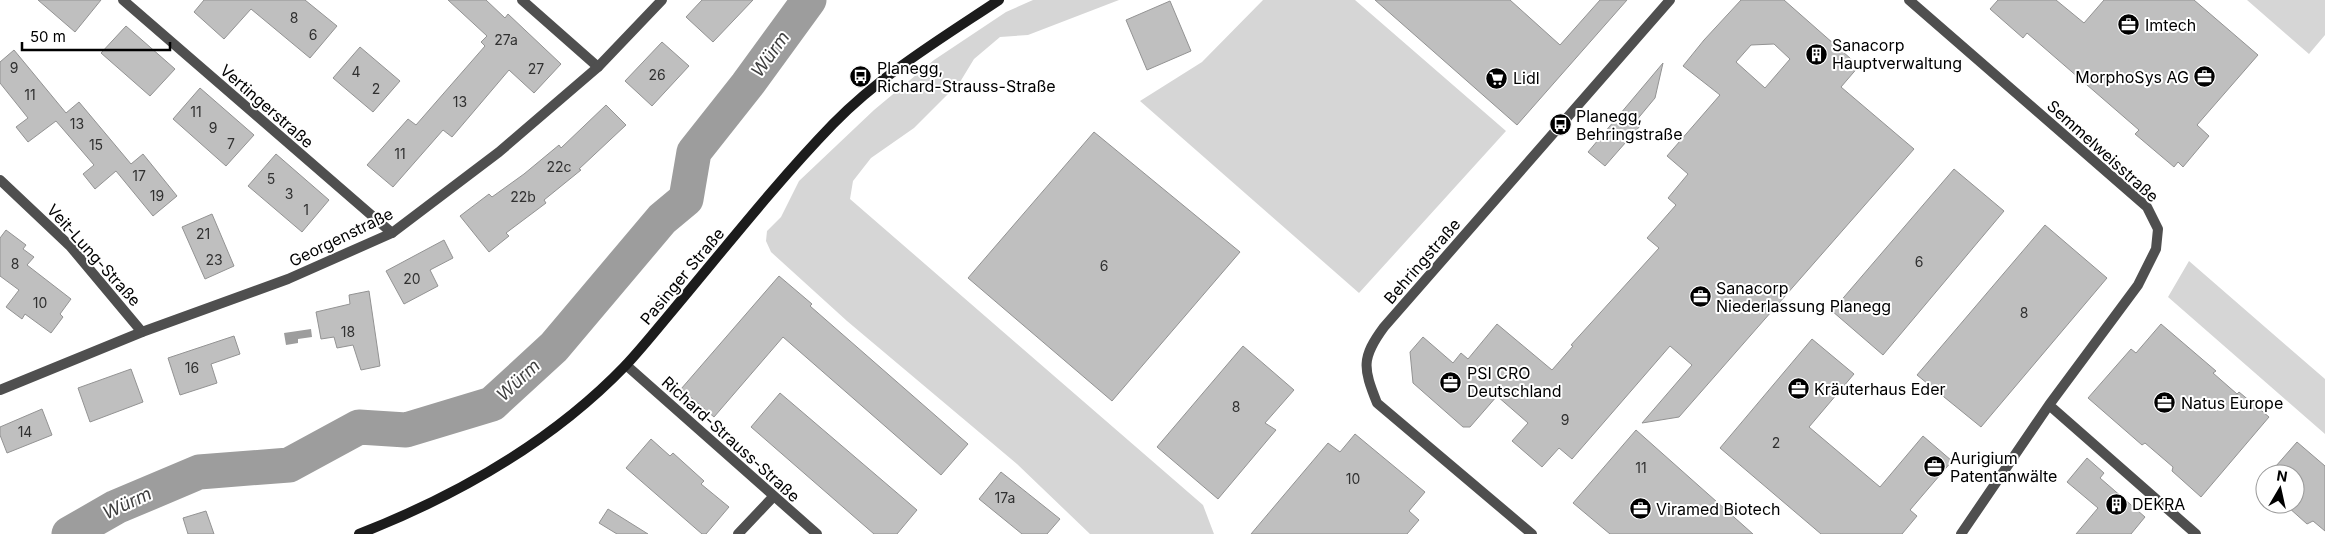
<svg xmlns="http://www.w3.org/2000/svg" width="2325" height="534" font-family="Inter,sans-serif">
	<rect width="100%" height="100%" fill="#fff"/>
	<!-- green -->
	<path fill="#d6d6d6" d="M 1033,0 L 1119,0 L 1028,35 L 1000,37 L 974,59 L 960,82 L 914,128 L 871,158 L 853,181 L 850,199 L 1203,505 L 1214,534 L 1090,534 L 1017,464 L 847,321 L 771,252 L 766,241 L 767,231 L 781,217 L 799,181 L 874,110 L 934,60 L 1006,12 Z
		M 1263,0 L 1355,0 L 1506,131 L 1359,293 L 1140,101 L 1202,62 Z
		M 2247,0 L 2325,0 L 2325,35 L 2309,54 Z
		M 2189,261 L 2325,379 L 2325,434 L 2168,297 Z"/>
	<!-- water -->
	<path fill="#9d9d9d" d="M 311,329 L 312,337 L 298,339 L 298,343 L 286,345 L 284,333 Z"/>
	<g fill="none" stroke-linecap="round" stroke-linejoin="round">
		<!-- river -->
		<path stroke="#9d9d9d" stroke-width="35" d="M 69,534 L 116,507 L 199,472 L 289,465 L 359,427 L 406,430 L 492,404 L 554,347 L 662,219 L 686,199 L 694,152 L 747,85 L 809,0"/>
	</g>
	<!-- building -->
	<path fill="#bfbfbf" stroke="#939393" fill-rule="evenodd" d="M 38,0 L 101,0 L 75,32 Z
		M 204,0 L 305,0 L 337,26 L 310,58 L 251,9 L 224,39 L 194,12 Z
		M 448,0 L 486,0 L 505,18 L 508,14 L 561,64 L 534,93 L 509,70 L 452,137 L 443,130 L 393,187 L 367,165 L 408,119 L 416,125 L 485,46 L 481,42 L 487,36 Z
		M 702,0 L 753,0 L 713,42 L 686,17 Z
		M 1375,0 L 1510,0 L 1560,45 L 1600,0 L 1627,0 L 1517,125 Z
		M 1741,0 L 1784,0 L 1859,66 L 1841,87 L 1914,149 L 1679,417 L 1642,423 L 1692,365 L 1670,346 L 1572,459 L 1559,448 L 1542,467 L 1512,441 L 1528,423 L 1497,396 L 1470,427 L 1463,427 L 1413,383 L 1410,352 L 1423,337 L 1453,363 L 1461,353 L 1468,359 L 1497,324 L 1552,370 L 1573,346 L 1571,345 L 1659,248 L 1647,238 L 1676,205 L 1668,198 L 1688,174 L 1667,156 L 1720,95 L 1683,66 L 1704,40 ZM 1774,44 L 1790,59 L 1765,88 L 1736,62 L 1751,45 Z
		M 1998,0 L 2056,0 L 2084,23 L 2104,0 L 2194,0 L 2258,55 L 2197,125 L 2209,136 L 2183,167 L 2178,162 L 2174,167 L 2135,134 L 2139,130 L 2027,33 L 2023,38 L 1990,9 Z
		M 1170,1 L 1191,51 L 1147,70 L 1126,20 Z
		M 126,26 L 175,69 L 150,96 L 101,53 Z
		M 662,42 L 689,66 L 652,106 L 625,81 Z
		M 360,47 L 400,81 L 373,112 L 333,78 Z
		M 14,50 L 66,113 L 79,102 L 131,164 L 143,154 L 177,196 L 153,216 L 116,171 L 95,189 L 83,174 L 94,165 L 56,121 L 28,142 L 16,127 L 28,118 L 0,83 L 0,62 Z
		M 1663,63 L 1655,98 L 1635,122 L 1640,126 L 1605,166 L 1588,152 Z
		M 200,88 L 254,135 L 226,166 L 173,119 Z
		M 606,105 L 626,125 L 579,169 L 581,170 L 544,200 L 546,203 L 506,233 L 509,236 L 489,252 L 460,216 L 489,194 L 492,197 L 524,174 L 559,145 L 561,148 Z
		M 1094,132 L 1240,252 L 1112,401 L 968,278 Z
		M 276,154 L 329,200 L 302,232 L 248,186 Z
		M 1954,169 L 2004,211 L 1883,355 L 1832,311 Z
		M 212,214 L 234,266 L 205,279 L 182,227 Z
		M 2045,225 L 2107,278 L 1981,427 L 1917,375 Z
		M 6,230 L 26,245 L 23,249 L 34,257 L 27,265 L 71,299 L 60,314 L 63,317 L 51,333 L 25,314 L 22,319 L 6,307 L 19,290 L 0,276 L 0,238 Z
		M 444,240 L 453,258 L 430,270 L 438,286 L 404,304 L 386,271 Z
		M 779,276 L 812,304 L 810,306 L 968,444 L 941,475 L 783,337 L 714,417 L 681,389 Z
		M 369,291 L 380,366 L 361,370 L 353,345 L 337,348 L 334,337 L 321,339 L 316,312 L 350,304 L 349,295 Z
		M 2161,324 L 2216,371 L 2213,373 L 2237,394 L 2239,392 L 2269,417 L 2201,497 L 2172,471 L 2173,467 L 2145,443 L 2142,445 L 2088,398 L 2131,349 L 2136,353 Z
		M 234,336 L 240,354 L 211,364 L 217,383 L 180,395 L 168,358 Z
		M 1812,339 L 1854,374 L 1809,427 L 1880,487 L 1923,436 L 1952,461 L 1910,510 L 1917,516 L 1902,534 L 1821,534 L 1720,448 Z
		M 1243,346 L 1294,390 L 1265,423 L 1276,430 L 1218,499 L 1157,447 Z
		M 131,369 L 143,402 L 90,422 L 78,388 Z
		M 780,393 L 917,510 L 897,534 L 874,534 L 751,427 Z
		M 42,409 L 52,435 L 7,453 L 0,435 L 0,427 Z
		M 1636,430 L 1753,534 L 1610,534 L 1573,503 Z
		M 1355,434 L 1425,492 L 1409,511 L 1419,520 L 1407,534 L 1251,534 L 1328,443 L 1340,452 Z
		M 651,439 L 670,456 L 673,453 L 704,481 L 701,484 L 729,507 L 706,534 L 702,534 L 626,468 Z
		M 2297,442 L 2325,466 L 2325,531 L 2313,521 L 2307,524 L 2288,507 L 2290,504 L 2295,504 L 2295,474 L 2269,474 Z
		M 2087,458 L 2104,473 L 2100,478 L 2145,517 L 2131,534 L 2076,534 L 2098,508 L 2067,482 Z
		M 1001,472 L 1060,519 L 1047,534 L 1022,534 L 979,499 Z
		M 608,509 L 648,534 L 617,534 L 599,523 Z
		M 206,511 L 214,534 L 188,534 L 183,518 Z"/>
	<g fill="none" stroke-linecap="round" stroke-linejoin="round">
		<!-- minor -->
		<path stroke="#4f4f4f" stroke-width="10" d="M 123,0 L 392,233
			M 522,0 L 598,67
			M 1909,0 L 2147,207 L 2158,229 L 2156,249 L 2138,285 L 2049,405 L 1961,534
			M 0,180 L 70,246 L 142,332
			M 626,365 L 817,534
			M 2049,405 L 2196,534
			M 738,534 L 773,497
			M 1532,534 L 1377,403 C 1363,368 1361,358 1384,327 L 1670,0"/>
		<!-- tertiary -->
		<path stroke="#4f4f4f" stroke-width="10" d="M 0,390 L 142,332 L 288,279 L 392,233 L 499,152 L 598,67 L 662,0"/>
		<!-- secondary -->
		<path stroke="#1c1c1c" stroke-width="10" d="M 359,534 C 456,496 553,441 626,365 C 642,348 657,329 673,310 C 725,248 776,183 833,124 C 882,74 942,38 999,0"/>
	</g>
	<!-- icons -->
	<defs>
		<symbol id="office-disc" viewBox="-11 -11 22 22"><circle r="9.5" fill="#000" stroke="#fff"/><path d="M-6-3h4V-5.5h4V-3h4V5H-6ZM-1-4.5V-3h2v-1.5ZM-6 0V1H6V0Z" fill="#fff"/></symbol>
		<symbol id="building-disc" viewBox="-11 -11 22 22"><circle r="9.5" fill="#000" stroke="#fff"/><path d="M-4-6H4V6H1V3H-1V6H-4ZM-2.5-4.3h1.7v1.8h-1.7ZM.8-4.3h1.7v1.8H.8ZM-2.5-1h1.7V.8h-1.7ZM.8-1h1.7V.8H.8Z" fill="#fff"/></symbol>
		<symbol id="bus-disc" viewBox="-11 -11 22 22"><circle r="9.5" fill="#000" stroke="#fff"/><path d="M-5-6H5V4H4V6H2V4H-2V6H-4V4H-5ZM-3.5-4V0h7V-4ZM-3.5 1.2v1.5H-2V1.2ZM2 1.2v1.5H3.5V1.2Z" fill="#fff"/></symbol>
		<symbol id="supermarket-disc" viewBox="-11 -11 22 22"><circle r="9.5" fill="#000" stroke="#fff"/><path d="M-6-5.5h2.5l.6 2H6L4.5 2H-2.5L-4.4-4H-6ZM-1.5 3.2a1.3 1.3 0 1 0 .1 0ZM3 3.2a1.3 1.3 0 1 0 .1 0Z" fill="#fff"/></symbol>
	</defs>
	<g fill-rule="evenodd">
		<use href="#office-disc" x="2116" y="12" width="25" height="25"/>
		<use href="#building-disc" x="1804" y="42" width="25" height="25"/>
		<use href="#bus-disc" x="848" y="64" width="25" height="25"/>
		<use href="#office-disc" x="2192" y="64" width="25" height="25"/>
		<use href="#supermarket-disc" x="1484" y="66" width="25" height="25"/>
		<use href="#bus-disc" x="1548" y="112" width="25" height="25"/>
		<use href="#office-disc" x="1688" y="284" width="25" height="25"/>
		<use href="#office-disc" x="1438" y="370" width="25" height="25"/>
		<use href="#office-disc" x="1786" y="376" width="25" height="25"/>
		<use href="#office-disc" x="2152" y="390" width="25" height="25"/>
		<use href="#office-disc" x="1922" y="454" width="25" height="25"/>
		<use href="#building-disc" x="2104" y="492" width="25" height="25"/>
		<use href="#office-disc" x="1628" y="496" width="25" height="25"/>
	</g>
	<g text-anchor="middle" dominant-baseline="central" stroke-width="4" stroke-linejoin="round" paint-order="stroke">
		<!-- number labels -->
		<g font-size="14" fill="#303030">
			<text x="294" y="17">8</text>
			<text x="313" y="34">6</text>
			<text x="506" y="39">27a</text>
			<text x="14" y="67">9</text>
			<text x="536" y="68">27</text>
			<text x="356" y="71">4</text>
			<text x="657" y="74">26</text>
			<text x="376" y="88">2</text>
			<text x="30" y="94">11</text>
			<text x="460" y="101">13</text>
			<text x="196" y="111">11</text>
			<text x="77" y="123">13</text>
			<text x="213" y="127">9</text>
			<text x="231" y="143">7</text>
			<text x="96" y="144">15</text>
			<text x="400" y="153">11</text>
			<text x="559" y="166">22c</text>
			<text x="139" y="175">17</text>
			<text x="271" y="178">5</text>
			<text x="289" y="193">3</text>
			<text x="157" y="195">19</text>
			<text x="523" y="196">22b</text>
			<text x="306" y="209">1</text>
			<text x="203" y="233">21</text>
			<text x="214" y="259">23</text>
			<text x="1919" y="261">6</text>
			<text x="15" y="263">8</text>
			<text x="1104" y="265">6</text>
			<text x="412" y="278">20</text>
			<text x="40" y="302">10</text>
			<text x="2024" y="312">8</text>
			<text x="348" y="331">18</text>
			<text x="192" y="367">16</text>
			<text x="1236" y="406">8</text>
			<text x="1565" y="419">9</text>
			<text x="25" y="431">14</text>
			<text x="1776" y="442">2</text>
			<text x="1641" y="467">11</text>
			<text x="1353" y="478">10</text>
			<text x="1005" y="497">17a</text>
		</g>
		<!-- poi labels -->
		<g font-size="16" fill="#000" stroke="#fff" text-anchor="start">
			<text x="2145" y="25">Imtech</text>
			<text x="1832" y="45">Sanacorp<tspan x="1832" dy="18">Hauptverwaltung</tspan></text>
			<text x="877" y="68">Planegg,<tspan x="877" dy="18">Richard-Strauss-Straße</tspan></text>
			<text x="2189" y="77" text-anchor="end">MorphoSys AG</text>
			<text x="1513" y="78">Lidl</text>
			<text x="1576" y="116">Planegg,<tspan x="1576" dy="18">Behringstraße</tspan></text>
			<text x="1716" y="288">Sanacorp<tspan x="1716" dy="18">Niederlassung Planegg</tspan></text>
			<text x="1467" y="373">PSI CRO<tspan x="1467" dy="18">Deutschland</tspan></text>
			<text x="1814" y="389">Kräuterhaus Eder</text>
			<text x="2181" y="403">Natus Europe</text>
			<text x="1950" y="458">Aurigium<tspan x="1950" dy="18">Patentanwälte</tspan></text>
			<text x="2132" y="504">DEKRA</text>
			<text x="1656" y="509">Viramed Biotech</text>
		</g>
		<!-- street labels -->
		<g font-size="16" fill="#000" stroke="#fff">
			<text transform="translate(267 106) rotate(41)">Vertingerstraße</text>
			<text transform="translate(2103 151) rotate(42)">Semmelweisstraße</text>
			<text transform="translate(341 237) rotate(-26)">Georgenstraße</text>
			<text transform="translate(94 255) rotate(48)">Veit-Lung-Straße</text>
			<text transform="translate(1422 261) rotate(-49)">Behringstraße</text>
			<text transform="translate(682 276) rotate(-50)">Pasinger Straße</text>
			<text transform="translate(731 439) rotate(42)">Richard-Strauss-Straße</text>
		</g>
		<!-- water labels -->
		<g font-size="18" font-style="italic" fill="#3e3e3e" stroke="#fff">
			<text transform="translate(770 54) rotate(-54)">Würm</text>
			<text transform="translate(518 380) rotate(-43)">Würm</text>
			<text transform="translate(127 503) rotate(-25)">Würm</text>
		</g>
	</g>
	<!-- north arrow -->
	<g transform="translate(2280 489) rotate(9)"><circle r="24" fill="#ffffff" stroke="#999999"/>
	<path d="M0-4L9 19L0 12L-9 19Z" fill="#000000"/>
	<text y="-8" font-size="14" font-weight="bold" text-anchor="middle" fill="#000000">N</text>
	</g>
	<!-- scale -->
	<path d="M22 42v8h148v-8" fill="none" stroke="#000000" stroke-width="2.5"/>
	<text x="30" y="42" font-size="15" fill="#000000" stroke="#ffffff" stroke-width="4" paint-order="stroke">50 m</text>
</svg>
